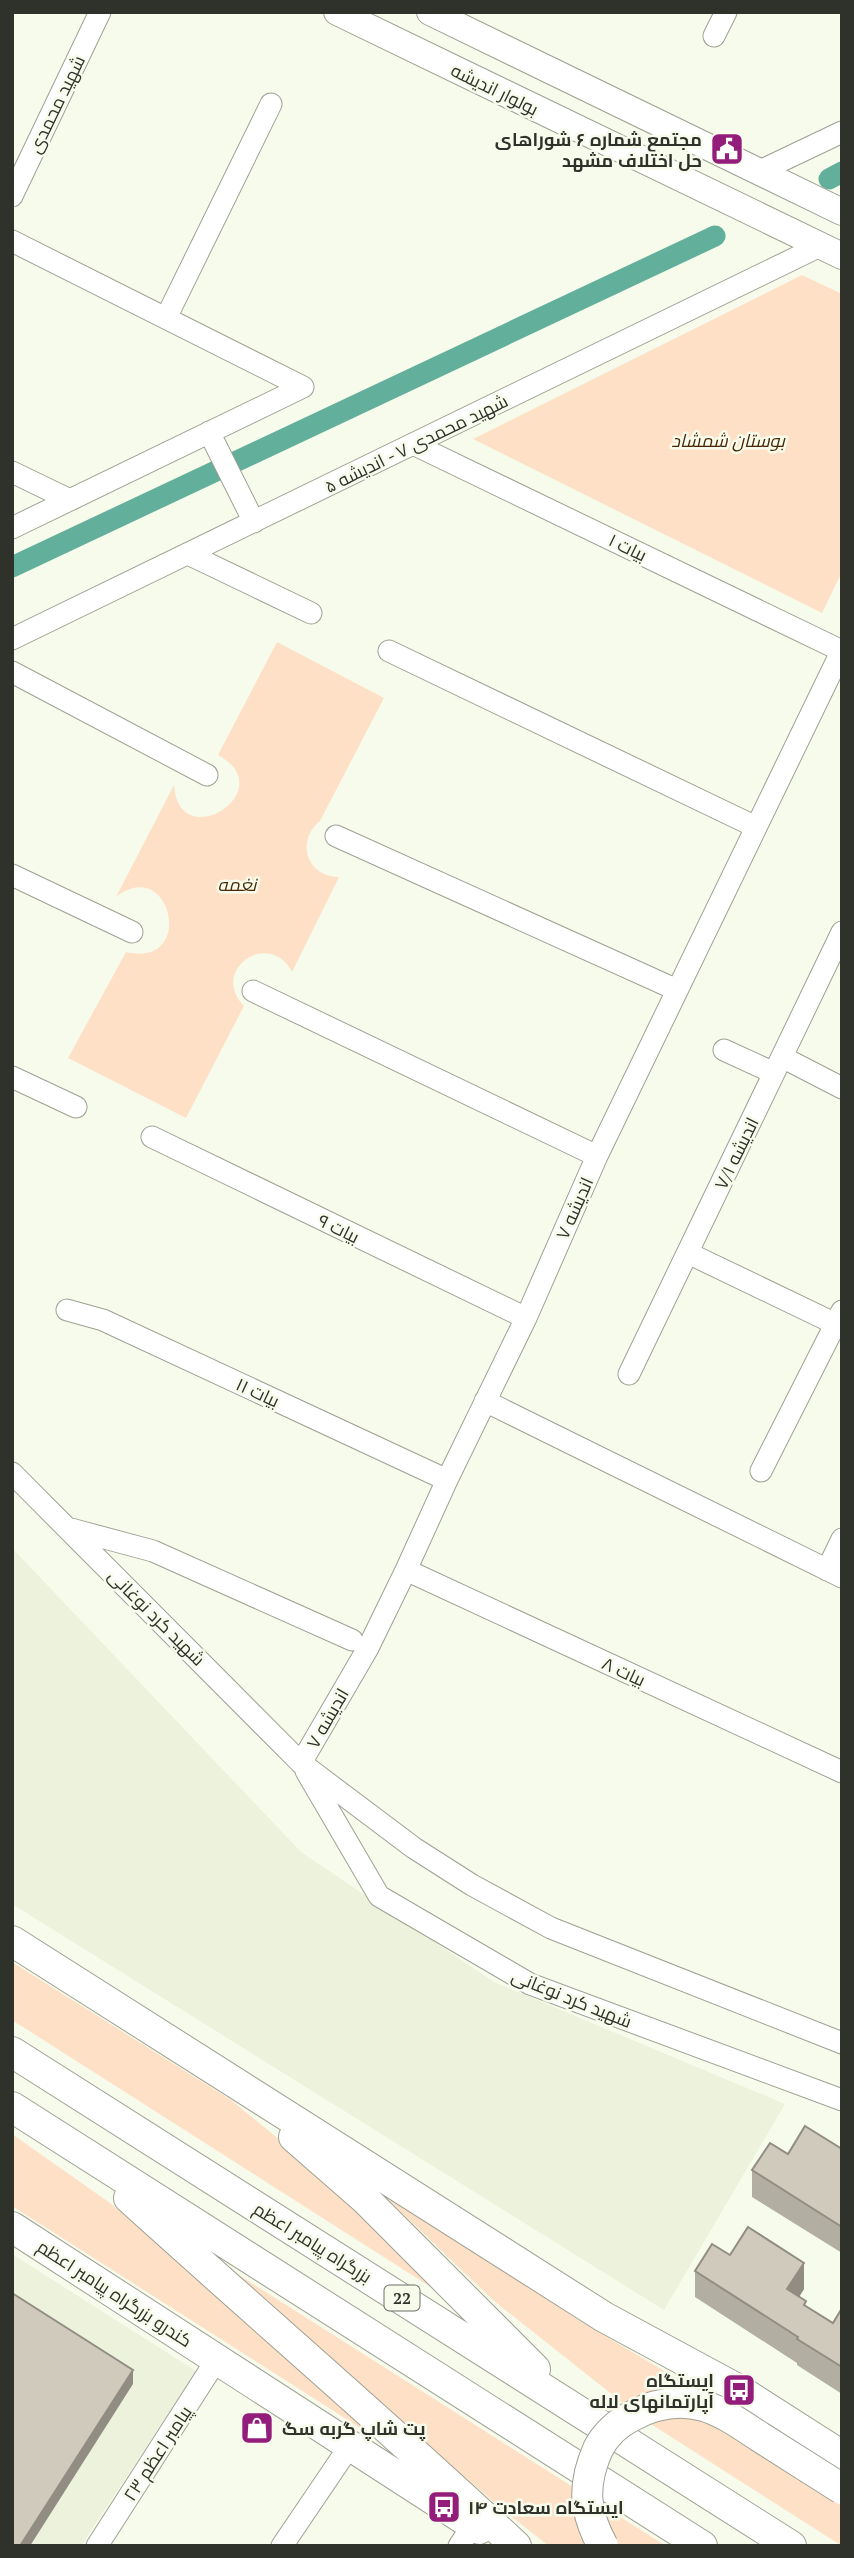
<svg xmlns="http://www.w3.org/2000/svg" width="854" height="2558" font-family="'PT Serif',Cairo,serif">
	<rect width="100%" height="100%" fill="#f7fbeb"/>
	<!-- built -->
	<path fill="#ecf2db" d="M 12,1548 L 301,1852 L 494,1982 L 785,2104 L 664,2310 L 12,1904 Z
		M 12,2254 L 196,2371 L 81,2546 L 12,2546 Z"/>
	<!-- green -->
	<path fill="#fee0c7" d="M 802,275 L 842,294 L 842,572 L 822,613 L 473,439 Z
		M 277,642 L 384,698 L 320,821 C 295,841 307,877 339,877 L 292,972 C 269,928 209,971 244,1006 L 186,1118 L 68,1058 L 126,952 C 197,969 171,854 116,897 L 174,785 C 179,857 283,790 218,755 Z
		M 12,1962 L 231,2100 L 303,2159 L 448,2298 L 12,2020 Z
		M 12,2134 L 110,2203 L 365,2415 L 409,2459 L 12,2206 Z
		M 378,2190 L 577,2319 L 842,2477 L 842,2546 L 643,2419 L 494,2301 Z
		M 198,2249 L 666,2546 L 549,2546 L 508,2514 Z"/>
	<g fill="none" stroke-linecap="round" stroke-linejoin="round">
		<!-- canal -->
		<path stroke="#62af9c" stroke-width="21" d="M 829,179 L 842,172
			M 12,567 L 715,236"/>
		<defs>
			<path id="minor" d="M 714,36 L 726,12
				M 760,171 L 842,132
				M 12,196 L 100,12
				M 12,241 L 303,387
				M 166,318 L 271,104
				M 209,432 L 254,522
				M 413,444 L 842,651
				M 12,472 L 70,500
				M 12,528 L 303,387
				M 188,554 L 311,613
				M 12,639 L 820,246
				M 389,651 L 756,827
				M 12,672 L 207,775
				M 336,836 L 677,990
				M 12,875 L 132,932
				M 253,991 L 597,1156
				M 724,1050 L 774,1073
				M 782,1057 L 842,1088
				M 12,1077 L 76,1107
				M 152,1137 L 526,1318
				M 688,1253 L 842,1327
				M 67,1310 L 103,1320 L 447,1480
				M 629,1374 L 842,932
				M 485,1401 L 842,1577
				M 761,1471 L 842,1311
				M 12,1473 L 301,1763 L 414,1848 L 472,1885 L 551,1928 L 842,2043
				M 71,1529 L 153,1551 L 352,1640
				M 406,1570 L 842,1772
				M 827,1570 L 842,1539
				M 301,1763 L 368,1648 L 406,1570 L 447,1480 L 526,1318 L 597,1156 L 842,650
				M 306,1771 L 379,1896 L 530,1984 L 842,2100
				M 97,2546 L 217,2359
				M 282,2546 L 349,2447
				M 459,2546 L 473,2525"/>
			<path id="major" d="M 337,12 L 842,256
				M 430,12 L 842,212"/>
			<path id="highway" d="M 12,1941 L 604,2317 L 739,2390 L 842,2456
				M 12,2052 L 791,2546
				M 12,2107 L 702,2546
				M 294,2137 L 365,2199 L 535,2369
				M 129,2198 C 258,2315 389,2427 516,2546
				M 12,2227 L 479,2529"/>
		</defs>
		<!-- minor casing -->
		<use href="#minor" stroke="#9ea193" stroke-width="23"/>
		<!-- major casing -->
		<use href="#major" stroke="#9ea193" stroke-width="28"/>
		<!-- highway casing -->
		<use href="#highway" stroke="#9ea193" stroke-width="32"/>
		<!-- minor -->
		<use href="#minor" stroke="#fff" stroke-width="21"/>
		<!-- major -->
		<use href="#major" stroke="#fff" stroke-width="26"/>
		<!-- highway -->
		<use href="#highway" stroke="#fff" stroke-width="30"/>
		<defs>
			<path id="highway-bridge" d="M 603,2546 C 584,2512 582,2485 598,2449 C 605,2435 618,2423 632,2416 C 654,2404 679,2399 704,2406 C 724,2412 743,2426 760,2437 C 787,2454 815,2472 842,2489"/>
		</defs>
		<!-- highway-bridge casing -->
		<use href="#highway-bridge" stroke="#9ea193" stroke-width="32" stroke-linecap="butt"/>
		<!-- highway-bridge -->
		<use href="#highway-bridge" stroke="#fff" stroke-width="30"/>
	</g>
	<!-- wall -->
	<path fill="#b2aea1" d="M 842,2149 L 842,2253 L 752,2197 L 752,2170 L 788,2154 Z
		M 730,2255 L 804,2289 L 799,2297 L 806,2306 L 833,2323 L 842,2308 L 842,2394 L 797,2365 L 797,2363 L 695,2297 L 695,2271 Z"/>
	<!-- shaded-wall -->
	<path fill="#918d83" d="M 804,2263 L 804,2289 L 787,2316 L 787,2289 Z
		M 133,2370 L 133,2384 L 30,2546 L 20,2546 Z"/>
	<!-- building -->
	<path fill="#cfcabb" stroke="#918d83" stroke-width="2" d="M 805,2126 L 842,2149 L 842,2227 L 752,2170 L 770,2143 L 788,2154 Z
		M 748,2227 L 804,2263 L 787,2289 L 806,2301 L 804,2305 L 833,2323 L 842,2308 L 842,2367 L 797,2339 L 798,2337 L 695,2271 L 712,2244 L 730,2255 Z
		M 12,2293 L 133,2370 L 20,2546 L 12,2546 Z"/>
	<!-- icons -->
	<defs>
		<symbol id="civic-square" viewBox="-11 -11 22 22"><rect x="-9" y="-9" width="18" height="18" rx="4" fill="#931d7b" stroke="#f7fbeb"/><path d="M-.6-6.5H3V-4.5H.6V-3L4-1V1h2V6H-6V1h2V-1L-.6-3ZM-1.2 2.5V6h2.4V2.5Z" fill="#fff"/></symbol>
		<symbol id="bus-square" viewBox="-11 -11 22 22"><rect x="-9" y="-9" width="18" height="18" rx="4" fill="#931d7b" stroke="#f7fbeb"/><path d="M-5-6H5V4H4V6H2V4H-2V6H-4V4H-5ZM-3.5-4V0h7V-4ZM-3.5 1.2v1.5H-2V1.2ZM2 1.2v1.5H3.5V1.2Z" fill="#fff"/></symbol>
		<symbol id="shop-square" viewBox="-11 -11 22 22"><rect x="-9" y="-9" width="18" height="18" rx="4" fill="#931d7b" stroke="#f7fbeb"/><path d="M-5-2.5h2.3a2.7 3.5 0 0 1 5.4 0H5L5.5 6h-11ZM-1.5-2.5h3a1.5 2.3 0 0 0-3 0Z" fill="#fff"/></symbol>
	</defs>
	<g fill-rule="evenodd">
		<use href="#civic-square" x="708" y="130" width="38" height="38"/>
		<use href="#bus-square" x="720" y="2371" width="38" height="38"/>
		<use href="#shop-square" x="238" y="2409" width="38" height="38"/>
		<use href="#bus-square" x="425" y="2488" width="38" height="38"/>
	</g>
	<g text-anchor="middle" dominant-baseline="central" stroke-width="5" stroke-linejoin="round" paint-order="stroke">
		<!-- shield labels -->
		<rect fill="#f7fbeb" stroke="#6b6e65" stroke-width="2" x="384.5" y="2285.5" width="35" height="25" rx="5"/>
		<g font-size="16" font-weight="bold" fill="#2f312b">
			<text x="402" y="2298">22</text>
		</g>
		<!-- street labels -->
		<g font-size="18" fill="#2f312b" stroke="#f7fbeb">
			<text transform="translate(495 89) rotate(26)">بولوار اندیشه</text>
			<text transform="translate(56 104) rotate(-64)">شهید محمدی</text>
			<text transform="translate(416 443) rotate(-26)">شهید محمدی ۷ - اندیشه ۵</text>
			<text transform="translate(628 547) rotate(26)">بیات ۱</text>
			<text transform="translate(736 1153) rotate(-64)">اندیشه ۷/۱</text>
			<text transform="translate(574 1208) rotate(-66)">اندیشه ۷</text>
			<text transform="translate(339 1228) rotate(26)">بیات ۹</text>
			<text transform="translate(258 1392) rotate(25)">بیات ۱۱</text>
			<text transform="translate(157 1617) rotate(45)">شهید کرد نوغانی</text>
			<text transform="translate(624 1671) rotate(25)">بیات ۸</text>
			<text transform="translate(327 1718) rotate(-60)">اندیشه ۷</text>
			<text transform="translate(572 1998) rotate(22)">شهید کرد نوغانی</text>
			<text transform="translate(313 2242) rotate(32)">بزرگراه پیامبر اعظم</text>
			<text transform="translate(115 2293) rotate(33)">کندرو بزرگراه پیامبر اعظم</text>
			<text transform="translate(157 2453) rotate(-57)">پیامبر اعظم ۲۳</text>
		</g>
		<!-- poi labels -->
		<g font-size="18" font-weight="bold" fill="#2f312b" stroke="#f7fbeb" text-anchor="end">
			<text x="702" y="139">مجتمع شماره ۶ شوراهای<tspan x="702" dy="21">حل اختلاف مشهد</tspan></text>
			<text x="714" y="2380">ایستگاه<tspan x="714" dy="21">آپارتمانهای لاله</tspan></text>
			<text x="282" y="2428" text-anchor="start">پت شاپ گربه سگ</text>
			<text x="468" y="2507" text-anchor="start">ایستگاه سعادت ۱۴</text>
		</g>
		<!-- park labels -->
		<g font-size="18" font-style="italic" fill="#482804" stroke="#f7fbeb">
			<text x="728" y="440">بوستان شمشاد</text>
			<text x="237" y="884">نغمه</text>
		</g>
	</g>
	<!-- border -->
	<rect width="854" height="2558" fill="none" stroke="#2f312b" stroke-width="28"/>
</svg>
